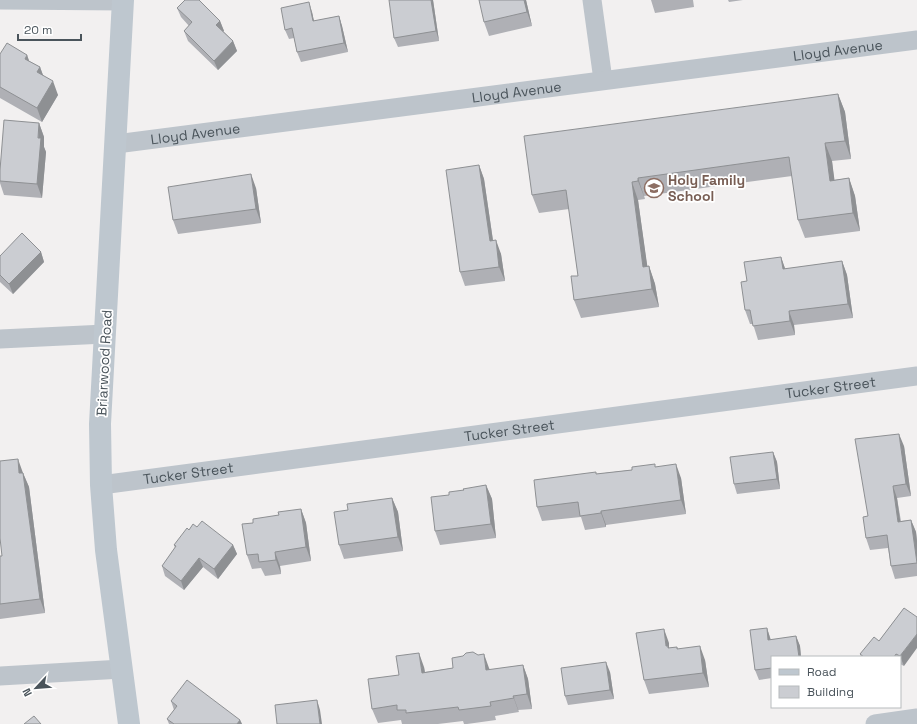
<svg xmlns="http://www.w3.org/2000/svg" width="917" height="724" font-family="'Space Grotesk',sans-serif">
	<rect width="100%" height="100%" fill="#f2f0f0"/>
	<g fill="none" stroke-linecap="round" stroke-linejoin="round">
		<!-- street -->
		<g stroke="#bdc4cb" stroke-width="19">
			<path d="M 0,0 L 123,1"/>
			<path d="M 592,0 L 603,80"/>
			<path id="s1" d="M 116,144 L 917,40"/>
			<path d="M 0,339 L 105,334"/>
			<path id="s2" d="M 101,485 L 917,376"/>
			<path d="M 0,676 L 122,669"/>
			<path d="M 875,724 L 917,718"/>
		</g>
		<!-- secondary -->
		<path stroke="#bec7cf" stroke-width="22" d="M 123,0 L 100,424 L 101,485 L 106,550 L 129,724"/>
	</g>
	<!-- wall -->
	<path fill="#afb0b5" d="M 433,0 L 439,41 L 398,47 L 394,38 Z
		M 526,0 L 532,26 L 489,36 L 484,22 Z
		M 651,0 L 693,0 L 694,7 L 655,13 Z
		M 728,0 L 743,0 L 729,2 Z
		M 177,8 L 220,21 L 224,31 L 223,31 L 233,41 L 237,51 L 218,70 L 188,41 L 184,31 L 189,26 L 181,17 Z
		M 312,12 L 314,21 L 339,16 L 342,26 L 348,52 L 301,62 L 297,52 L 294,38 L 289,39 L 285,30 Z
		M 0,54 L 27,55 L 29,61 L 40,67 L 43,75 L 58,95 L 42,122 L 0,98 Z
		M 838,94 L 845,112 L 851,159 L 832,161 L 834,180 L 849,178 L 855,196 L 860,231 L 805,238 L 798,220 L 792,176 L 644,196 L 645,199 L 638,200 L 647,266 L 649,266 L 655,284 L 659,307 L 581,318 L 574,300 L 578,276 L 569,209 L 539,213 L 532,195 Z
		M 39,123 L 44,137 L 44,147 L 46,152 L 42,198 L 4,195 L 0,183 L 0,170 Z
		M 479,165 L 484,179 L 493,240 L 501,254 L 505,281 L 465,286 L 460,272 Z
		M 256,188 L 261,223 L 178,234 L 173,220 Z
		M 41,252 L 44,262 L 13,294 L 0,282 L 0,256 Z
		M 781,257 L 785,269 L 842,261 L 847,275 L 853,318 L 794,325 L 795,335 L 758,340 L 753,324 L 750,324 L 745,310 L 747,281 Z
		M 904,446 L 911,496 L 897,498 L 901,521 L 911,520 L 916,532 L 917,541 L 917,576 L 895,579 L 891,566 L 888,548 L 870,550 L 866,538 L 868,516 Z
		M 773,452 L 777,462 L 780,489 L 737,494 L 734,484 Z
		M 656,467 L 681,478 L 686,514 L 606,525 L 606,527 L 585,530 L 581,517 L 542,521 L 537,507 L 596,474 Z
		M 23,473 L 29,487 L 45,613 L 0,619 L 0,556 L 2,556 Z
		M 486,485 L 492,499 L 496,538 L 440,545 L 435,531 L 449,495 L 464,490 Z
		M 392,498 L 398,512 L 403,551 L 344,559 L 339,545 L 348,510 Z
		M 301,509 L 306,523 L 311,561 L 280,566 L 281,574 L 265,576 L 261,568 L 252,569 L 247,555 L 253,523 L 279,515 Z
		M 197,527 L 233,545 L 237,554 L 218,579 L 203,567 L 184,590 L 165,576 L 162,566 L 175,548 L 174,545 L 189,530 Z
		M 904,608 L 904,666 L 900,664 L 900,657 L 861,657 L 860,654 L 879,641 Z
		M 767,628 L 771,640 L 796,636 L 800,646 L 801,657 L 772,657 L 772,678 L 759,680 L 755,670 Z
		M 669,643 L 669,648 L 677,647 L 678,649 L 705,660 L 709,687 L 649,694 L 644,680 Z
		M 523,665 L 528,679 L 532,709 L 518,710 L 519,712 L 495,716 L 496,720 L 467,724 L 464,724 L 463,721 L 438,724 L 402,724 L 401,720 L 378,723 L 372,709 L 399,675 L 424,667 L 425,672 L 453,668 L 489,668 L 490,670 Z
		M 610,672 L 614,699 L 568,705 L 565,696 Z
		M 171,701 L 240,720 L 242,724 L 169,724 L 167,719 L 174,710 Z"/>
	<!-- shaded-wall -->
	<path fill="#8e9093" d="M 431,0 L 433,0 L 439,41 L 436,31 Z
		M 524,0 L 526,0 L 532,26 L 527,12 Z
		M 309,2 L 312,12 L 316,31 L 313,21 Z
		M 339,16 L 342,26 L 348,52 L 344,43 Z
		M 220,21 L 224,31 L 220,34 L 216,25 Z
		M 233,41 L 237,51 L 218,70 L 214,61 Z
		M 27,55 L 32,69 L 25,59 Z
		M 40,67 L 45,81 L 37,72 Z
		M 53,81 L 58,95 L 42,122 L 37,108 Z
		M 838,94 L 845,112 L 851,159 L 845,141 Z
		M 39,123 L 44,137 L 44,147 L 46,152 L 42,198 L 37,184 Z
		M 825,143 L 832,161 L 837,199 L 830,181 Z
		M 479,165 L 484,179 L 495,255 L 490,241 Z
		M 251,174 L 256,188 L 261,223 L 256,209 Z
		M 638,178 L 645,199 L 638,181 Z
		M 849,178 L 855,196 L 860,231 L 853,213 Z
		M 632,182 L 638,200 L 650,285 L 643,267 Z
		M 496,240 L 501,254 L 505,281 L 499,267 Z
		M 41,252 L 44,262 L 13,294 L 9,284 Z
		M 781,257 L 786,271 L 783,269 Z
		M 842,261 L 847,275 L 853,318 L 848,304 Z
		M 649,266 L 655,284 L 659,307 L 652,289 Z
		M 789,311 L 794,325 L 795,335 L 790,321 Z
		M 899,434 L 904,446 L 911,496 L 906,484 Z
		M 773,452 L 777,462 L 780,489 L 777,479 Z
		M 18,459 L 23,473 L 19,473 Z
		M 676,464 L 681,478 L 686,514 L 681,500 Z
		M 23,473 L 29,487 L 45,613 L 40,599 Z
		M 486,485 L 492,499 L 496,538 L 491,524 Z
		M 893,486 L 897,498 L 902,534 L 898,522 Z
		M 392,498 L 398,512 L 403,551 L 398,537 Z
		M 301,509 L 306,523 L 311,561 L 306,547 Z
		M 601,511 L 606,525 L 606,527 L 601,513 Z
		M 911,520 L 916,532 L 917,541 L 917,563 Z
		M 233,545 L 237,554 L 218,579 L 214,569 Z
		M 275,552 L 280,566 L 281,574 L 276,560 Z
		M 199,558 L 203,567 L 184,590 L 181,581 Z
		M 767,628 L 770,638 L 772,650 L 768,640 Z
		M 664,629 L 669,643 L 669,649 L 666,646 Z
		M 917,634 L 917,648 L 904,666 L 900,656 Z
		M 796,636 L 800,646 L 801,657 L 799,657 Z
		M 700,646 L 705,660 L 709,687 L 703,673 Z
		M 419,653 L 424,667 L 427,687 L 422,673 Z
		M 484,654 L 489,668 L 492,684 L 486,670 Z
		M 606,662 L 610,672 L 614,699 L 610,690 Z
		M 523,665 L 528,679 L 532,709 L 527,694 Z
		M 513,696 L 518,710 L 519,712 L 514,698 Z
		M 317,700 L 320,710 L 322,724 L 320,724 Z
		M 240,720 L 242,724 L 237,724 Z"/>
	<!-- building -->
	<path fill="#cbcdd2" stroke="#8e9093" d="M 185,0 L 199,0 L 220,21 L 216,25 L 233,41 L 214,61 L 184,31 L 192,22 L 177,8 Z
		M 389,0 L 431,0 L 436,31 L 394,38 Z
		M 479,0 L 524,0 L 527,12 L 484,22 Z
		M 309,2 L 313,21 L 339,16 L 344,43 L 297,52 L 292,28 L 285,30 L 281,8 Z
		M 7,43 L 27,55 L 25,59 L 40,67 L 37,72 L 53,81 L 37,108 L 0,87 L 0,54 Z
		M 838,94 L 845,141 L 825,143 L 830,181 L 849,178 L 853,213 L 798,220 L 789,157 L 638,178 L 638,181 L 632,182 L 643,267 L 649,266 L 652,289 L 574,300 L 571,276 L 578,276 L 566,190 L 532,195 L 524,136 Z
		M 4,120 L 39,123 L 38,138 L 41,138 L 37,184 L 0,181 L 0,170 Z
		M 479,165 L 490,241 L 496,240 L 499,267 L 460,272 L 446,170 Z
		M 251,174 L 256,209 L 173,220 L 168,187 Z
		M 22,233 L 41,252 L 9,284 L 0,275 L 0,256 Z
		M 781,257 L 783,269 L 842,261 L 848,304 L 789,311 L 790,321 L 753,326 L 750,310 L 745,310 L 741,282 L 747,281 L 744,262 Z
		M 899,434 L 906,484 L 893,486 L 898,522 L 911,520 L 917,563 L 891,566 L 887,535 L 866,538 L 863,517 L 868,516 L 855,439 Z
		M 773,452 L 777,479 L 734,484 L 730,457 Z
		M 18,459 L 19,473 L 23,473 L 40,599 L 0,604 L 0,556 L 2,556 L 0,538 L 0,461 Z
		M 655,464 L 655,467 L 676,464 L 681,500 L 601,511 L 601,513 L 580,516 L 578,502 L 537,507 L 534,480 L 596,472 L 596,474 L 632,470 L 632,467 Z
		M 486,485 L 491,524 L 435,531 L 431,497 L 449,495 L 449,492 L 464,490 L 463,489 Z
		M 392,498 L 398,537 L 339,545 L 334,512 L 348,510 L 347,504 Z
		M 301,509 L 306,547 L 275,552 L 276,560 L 259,562 L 258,554 L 247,555 L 242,524 L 253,523 L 253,519 L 279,515 L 278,512 Z
		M 202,521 L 233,545 L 214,569 L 199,558 L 181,581 L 162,566 L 176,546 L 174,545 L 187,528 L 189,530 L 193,524 L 197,527 Z
		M 904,608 L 917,617 L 917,634 L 900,656 L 896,654 L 894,657 L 864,657 L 860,654 L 874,637 L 879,641 Z
		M 767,628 L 768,640 L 796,636 L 799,657 L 772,657 L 772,668 L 755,670 L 750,630 Z
		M 664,629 L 666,646 L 668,646 L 668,648 L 677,647 L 677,649 L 700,646 L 703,673 L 644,680 L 636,633 Z
		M 473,652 L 478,655 L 484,654 L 486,670 L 523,665 L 527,694 L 513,696 L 514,698 L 490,702 L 491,706 L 459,710 L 458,707 L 406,713 L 406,710 L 397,710 L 397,705 L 372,709 L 368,679 L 399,675 L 396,656 L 419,653 L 422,673 L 453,668 L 452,658 L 463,656 L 466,653 Z
		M 606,662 L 610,690 L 565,696 L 561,668 Z
		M 187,680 L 240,720 L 237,724 L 174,724 L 167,719 L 177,706 L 171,701 Z
		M 317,700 L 320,724 L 277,724 L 275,705 Z
		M 34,716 L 41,724 L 24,724 Z"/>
	<!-- icons -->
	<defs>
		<symbol id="school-ring" viewBox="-11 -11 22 22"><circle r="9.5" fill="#fff" stroke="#8d6e63" stroke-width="1.5"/><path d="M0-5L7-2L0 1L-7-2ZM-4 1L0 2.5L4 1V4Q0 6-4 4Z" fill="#8d6e63"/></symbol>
	</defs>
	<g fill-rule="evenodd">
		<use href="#school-ring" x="643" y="177" width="22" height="22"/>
	</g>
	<g text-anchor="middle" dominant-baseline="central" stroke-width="3.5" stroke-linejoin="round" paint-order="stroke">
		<!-- street labels -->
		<g font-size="14" fill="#4a545b" stroke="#fff">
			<text stroke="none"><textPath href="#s1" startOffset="728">Lloyd Avenue</textPath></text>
			<text stroke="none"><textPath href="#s1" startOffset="404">Lloyd Avenue</textPath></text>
			<text stroke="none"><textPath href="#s1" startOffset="80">Lloyd Avenue</textPath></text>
			<text transform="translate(104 363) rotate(-87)">Briarwood Road</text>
			<text stroke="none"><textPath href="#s2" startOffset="736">Tucker Street</textPath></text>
			<text stroke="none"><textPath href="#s2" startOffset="412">Tucker Street</textPath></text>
			<text stroke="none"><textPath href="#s2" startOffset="88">Tucker Street</textPath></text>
		</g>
		<!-- education labels -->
		<g font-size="14" font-weight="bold" fill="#785e54" stroke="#fff" text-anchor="start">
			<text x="668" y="180">Holy Family<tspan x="668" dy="16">School</tspan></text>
		</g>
	</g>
	<!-- legend -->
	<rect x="771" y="656" width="130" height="52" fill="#ffffff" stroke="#b7bbbd"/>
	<rect x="779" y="669" width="20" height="6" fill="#bec7cf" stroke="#b7bbbd"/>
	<text x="807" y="676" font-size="12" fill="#4a545b">Road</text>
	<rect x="779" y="686" width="20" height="12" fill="#cbcdd2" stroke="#b7bbbd"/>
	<text x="807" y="696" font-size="12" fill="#4a545b">Building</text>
	<!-- north arrow -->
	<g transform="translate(36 688) rotate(244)" stroke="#ffffff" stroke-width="3" paint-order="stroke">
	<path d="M0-3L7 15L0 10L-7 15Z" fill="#4a545b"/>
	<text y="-6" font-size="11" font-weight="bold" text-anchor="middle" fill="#4a545b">N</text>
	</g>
	<!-- scale -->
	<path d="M18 34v6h63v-6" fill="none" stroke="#4a545b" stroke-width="2"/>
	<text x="24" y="34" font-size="12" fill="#4a545b" stroke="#ffffff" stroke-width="3" paint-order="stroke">20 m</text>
</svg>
